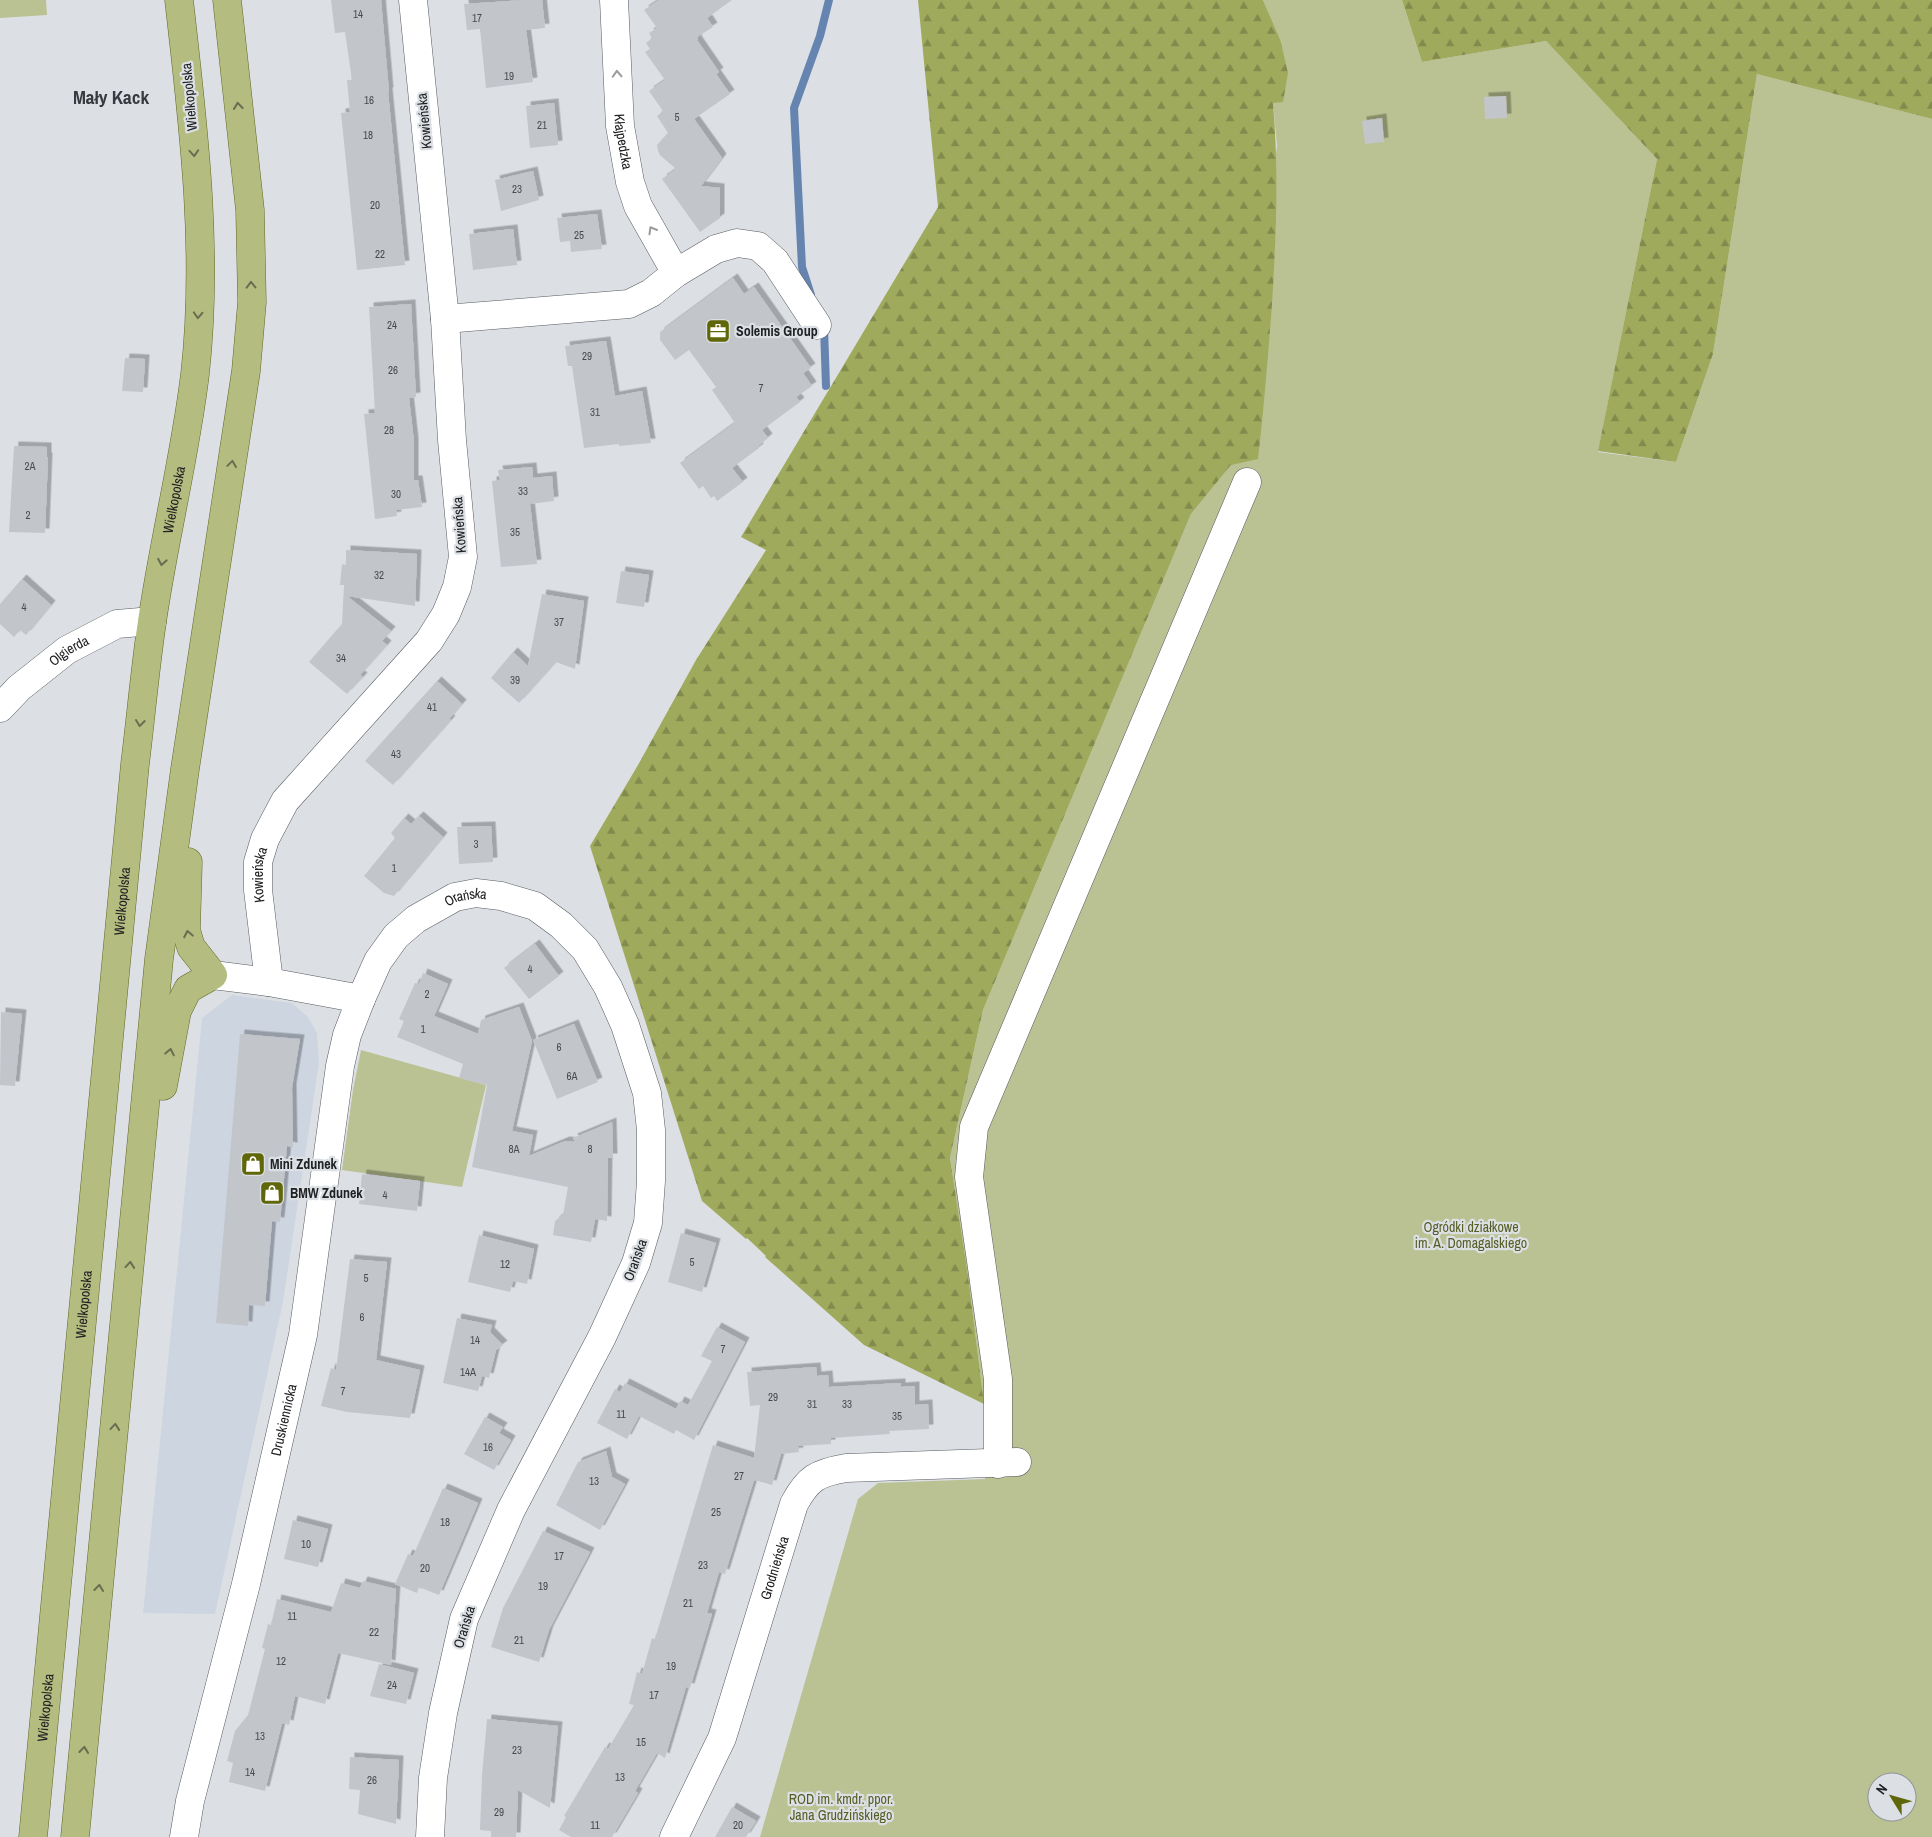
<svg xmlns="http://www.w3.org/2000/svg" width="1932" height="1837" font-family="'Archivo Narrow',sans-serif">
	<defs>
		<pattern id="forest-firs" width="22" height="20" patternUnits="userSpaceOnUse" patternTransform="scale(1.25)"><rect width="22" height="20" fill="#a0aa5c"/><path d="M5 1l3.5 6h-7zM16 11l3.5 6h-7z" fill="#828a4c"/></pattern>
		<filter id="shadow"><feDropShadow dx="4.5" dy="-4.5" stdDeviation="0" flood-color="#0004"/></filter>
	</defs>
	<rect width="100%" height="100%" fill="#dce0e5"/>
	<!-- built -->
	<path fill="#cdd5e1" d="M 232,995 L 292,1003 L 308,1017 L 317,1033 L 319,1063 L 283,1302 L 215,1614 L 143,1613 L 202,1018 Z"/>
	<!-- green -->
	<path fill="#bac192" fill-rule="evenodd" d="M 0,0 L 46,0 L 47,15 L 0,18 Z
		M 1263,0 L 1402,0 L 1422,62 L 1546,41 L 1657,159 L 1598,452 L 1676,462 L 1713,354 L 1757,74 L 1932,119 L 1932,1837 L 760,1837 L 858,1499 L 878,1483 L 985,1479 L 984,1404 L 968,1275 L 950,1158 L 983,1010 L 1191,514 L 1231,465 L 1277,146 L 1273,103 L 1280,39 ZM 1877,1782 L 1907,1782 L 1907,1812 L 1877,1812 Z
		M 361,1050 L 486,1085 L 462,1187 L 342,1170 L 353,1090 Z"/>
	<!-- forest -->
	<path fill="url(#forest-firs)" d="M 918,0 L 1263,0 L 1280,39 L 1288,73 L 1283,102 L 1273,103 C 1279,171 1276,237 1272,304 C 1268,356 1264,407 1258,459 L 1231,465 L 1191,514 L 983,1010 L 950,1158 L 968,1275 L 984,1404 L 864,1345 L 765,1257 L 766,1256 L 747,1238 L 746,1239 L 702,1201 L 590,846 L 638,765 L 696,660 L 766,550 L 741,537 L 938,207 Z
		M 1402,0 L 1932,0 L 1932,119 L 1757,74 L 1713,354 L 1676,462 L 1598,451 L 1657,159 L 1546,41 L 1422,62 Z"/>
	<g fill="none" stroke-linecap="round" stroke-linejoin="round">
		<!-- stream -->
		<path stroke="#6584b0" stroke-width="8" d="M 811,295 L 802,267 L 794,108 L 820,36 L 829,0
			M 824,328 L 826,386"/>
	</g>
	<!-- building -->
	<path fill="#c2c6cb" filter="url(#shadow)" d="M 331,0 L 381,0 L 389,92 L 388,92 L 405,265 L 357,270 L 341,113 L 350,112 L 347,80 L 352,80 L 345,32 L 335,33 Z
		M 524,0 L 542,0 L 545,28 L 526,30 L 533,82 L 486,88 L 480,29 L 467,30 L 464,4 Z
		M 659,0 L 732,0 L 707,18 L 713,27 L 697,37 L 698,39 L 697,40 L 719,72 L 716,74 L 730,94 L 694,119 L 722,158 L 701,186 L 720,188 L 720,218 L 700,232 L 662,179 L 676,169 L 660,155 L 658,151 L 657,145 L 668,133 L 657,116 L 663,111 L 649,91 L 665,80 L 645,52 L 650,49 L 646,43 L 652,38 L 649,33 L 657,28 L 644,10 Z
		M 1506,96 L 1507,118 L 1485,119 L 1484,97 Z
		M 554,103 L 558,145 L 530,148 L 526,106 Z
		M 1382,118 L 1384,142 L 1365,144 L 1362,121 Z
		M 533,171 L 539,200 L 501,211 L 495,180 Z
		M 597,214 L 602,249 L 571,252 L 570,241 L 560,242 L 557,218 Z
		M 513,229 L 517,265 L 473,270 L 469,234 Z
		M 733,278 L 744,294 L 754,287 L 811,368 L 803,373 L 812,386 L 796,397 L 800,402 L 762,430 L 768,438 L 758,446 L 759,448 L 732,468 L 743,482 L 717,501 L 714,496 L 711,498 L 703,486 L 699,489 L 680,463 L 735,423 L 712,390 L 716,387 L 689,350 L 675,360 L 660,340 L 660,332 Z
		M 411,304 L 416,397 L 409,398 L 414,442 L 414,480 L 418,480 L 422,507 L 396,510 L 397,516 L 375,519 L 364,414 L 375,413 L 369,307 Z
		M 606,341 L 615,396 L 642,391 L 651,443 L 619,446 L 619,444 L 584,448 L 572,366 L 568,366 L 565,346 Z
		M 125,358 L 145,359 L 143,392 L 122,391 Z
		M 14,446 L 47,447 L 47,457 L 48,457 L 45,533 L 9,532 Z
		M 532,467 L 533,478 L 552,476 L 554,501 L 530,504 L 537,564 L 501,567 L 492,481 L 500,480 L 498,470 Z
		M 346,550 L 417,554 L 415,606 L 347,596 L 391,631 L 382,641 L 387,645 L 360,675 L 363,677 L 347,694 L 309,662 L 342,624 L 344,585 L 340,585 L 342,564 L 346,565 Z
		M 621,571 L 649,575 L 644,607 L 616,603 Z
		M 22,579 L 51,605 L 26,635 L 20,630 L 14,637 L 0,624 L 0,604 Z
		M 542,594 L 584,601 L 575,669 L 556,662 L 519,703 L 491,678 L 513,652 L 528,666 Z
		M 437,681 L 462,704 L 449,719 L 451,720 L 393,785 L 365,761 Z
		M 419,816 L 443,837 L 394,896 L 384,893 L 364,876 L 395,838 L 391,833 L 404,818 L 411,824 Z
		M 491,826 L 493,862 L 459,864 L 457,827 Z
		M 535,944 L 559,976 L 529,999 L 504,968 Z
		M 423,973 L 448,984 L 434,1016 L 478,1034 L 481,1020 L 519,1007 L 532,1041 L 512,1131 L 533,1135 L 529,1156 L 565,1141 L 575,1142 L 573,1138 L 612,1122 L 613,1158 L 608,1158 L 607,1221 L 595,1219 L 591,1242 L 553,1235 L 555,1221 L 563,1215 L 568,1187 L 472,1167 L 487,1085 L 459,1078 L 463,1064 L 397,1037 L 404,1021 L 399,1019 L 415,983 L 419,984 Z
		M 1,1012 L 22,1014 L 15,1086 L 0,1085 Z
		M 574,1024 L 598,1082 L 557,1099 L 533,1040 Z
		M 240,1034 L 300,1039 L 292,1088 L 293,1147 L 287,1146 L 280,1222 L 272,1221 L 265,1306 L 249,1305 L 248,1326 L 216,1323 Z
		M 362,1174 L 420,1181 L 417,1211 L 359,1204 Z
		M 681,1233 L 716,1243 L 702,1292 L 668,1282 Z
		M 479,1235 L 534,1249 L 527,1284 L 513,1281 L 510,1292 L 468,1282 Z
		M 350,1259 L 387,1262 L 376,1360 L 420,1370 L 410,1418 L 347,1412 L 321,1406 L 331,1368 L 336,1370 Z
		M 457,1318 L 492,1325 L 490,1332 L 503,1345 L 496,1350 L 489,1378 L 482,1376 L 478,1391 L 443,1383 Z
		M 717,1327 L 745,1342 L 694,1440 L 676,1430 L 674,1434 L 639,1416 L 627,1439 L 597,1423 L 615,1389 L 620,1392 L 625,1383 L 676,1409 L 680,1401 L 688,1405 L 712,1361 L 701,1356 Z
		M 816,1367 L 817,1376 L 828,1375 L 829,1387 L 901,1383 L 901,1387 L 915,1386 L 915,1405 L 928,1404 L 929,1429 L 889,1431 L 890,1434 L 831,1438 L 831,1444 L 798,1446 L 799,1452 L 781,1454 L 772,1485 L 754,1480 L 725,1574 L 719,1572 L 707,1613 L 712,1614 L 690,1688 L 686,1687 L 665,1758 L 657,1753 L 635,1791 L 638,1793 L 612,1837 L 571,1837 L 559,1830 L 566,1817 L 564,1816 L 605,1747 L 608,1749 L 634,1705 L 629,1704 L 637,1672 L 642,1674 L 652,1638 L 655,1639 L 713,1445 L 754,1458 L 760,1405 L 750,1406 L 747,1372 Z
		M 485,1417 L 503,1427 L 499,1433 L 511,1440 L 494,1470 L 464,1454 Z
		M 606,1451 L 612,1477 L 625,1484 L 600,1530 L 556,1505 L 578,1462 Z
		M 443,1488 L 478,1503 L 439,1595 L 419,1587 L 417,1593 L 395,1584 L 408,1554 L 413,1556 Z
		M 293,1520 L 328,1529 L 318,1567 L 284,1559 Z
		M 543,1531 L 590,1552 L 549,1630 L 539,1662 L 491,1647 L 503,1608 Z
		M 363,1581 L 396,1589 L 391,1665 L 338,1653 L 325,1704 L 295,1696 L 289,1725 L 282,1723 L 265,1791 L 229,1782 L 233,1763 L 227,1761 L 235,1731 L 248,1715 L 265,1649 L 262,1648 L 268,1624 L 271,1625 L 277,1599 L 331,1612 L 341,1583 L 360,1588 Z
		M 379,1664 L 414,1673 L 406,1704 L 370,1696 Z
		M 487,1719 L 558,1726 L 550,1808 L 518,1790 L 516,1837 L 491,1837 L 491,1831 L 480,1830 L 482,1775 Z
		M 350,1757 L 399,1760 L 396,1824 L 358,1814 L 360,1790 L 349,1789 Z
		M 732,1807 L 756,1821 L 746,1837 L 715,1837 Z"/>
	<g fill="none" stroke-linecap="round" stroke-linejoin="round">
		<defs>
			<g id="minor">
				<path id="s1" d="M 614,0 L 620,126 L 630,182 L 638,206 L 676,273"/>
				<path d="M 445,319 L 629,304 L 651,293 L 676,273 L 716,249 L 737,243 L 758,246 L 775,261 L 817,325"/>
				<path id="s2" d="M 0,708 L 19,688 L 67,650 L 117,624 L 152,621"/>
				<path d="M 213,975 L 269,982 L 361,999"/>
				<path id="s3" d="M 269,982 L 258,890 L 258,862 L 265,839 L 285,801 L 429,641 L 446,614 L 457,587 L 463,557 L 452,440 L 445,319 L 413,0"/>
				<path d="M 998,1464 L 998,1379 L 969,1177 L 974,1127 L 1247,482"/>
				<path id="s4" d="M 184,1837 L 190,1801 L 246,1584 L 303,1335 L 340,1066 L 347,1035 L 361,999 L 378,961 L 396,936 L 416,919 L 455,897 L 476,893 L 501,896 L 535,906 L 561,925 L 585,949 L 608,987 L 625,1025 L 647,1093 L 651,1130 L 651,1181 L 648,1223 L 636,1263 L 602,1337 L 511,1510 L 464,1619 L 443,1713 L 433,1778 L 430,1837"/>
				<path id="s5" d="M 674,1837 L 722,1738 L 794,1504 C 808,1478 817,1473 846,1468 L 1017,1462"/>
			</g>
			<g id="major">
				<path d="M 163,1086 L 177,1011 L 188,989 L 213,975 L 191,947 L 186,930 L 188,862"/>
				<path id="s6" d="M 33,1837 L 135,764 C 141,716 145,669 152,622 C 164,539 185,457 195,374 C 209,250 193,123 179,0"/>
				<path d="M 75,1837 L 159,959 L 185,769 L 246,371 L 252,302 L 250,210 L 227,0"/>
			</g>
		</defs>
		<!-- minor casing -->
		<use href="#minor" stroke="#575a5f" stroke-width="29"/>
		<!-- major casing -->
		<use href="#major" stroke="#616827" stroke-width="29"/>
		<!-- minor -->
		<use href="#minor" stroke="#fff" stroke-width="28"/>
		<!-- major -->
		<use href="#major" stroke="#b5bc7f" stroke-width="28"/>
	</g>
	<!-- one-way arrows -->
	<defs><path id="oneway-chevron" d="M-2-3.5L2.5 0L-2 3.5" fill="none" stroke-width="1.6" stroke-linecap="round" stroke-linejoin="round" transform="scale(1.25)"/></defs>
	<g stroke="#9b9b9c">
		<use href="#oneway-chevron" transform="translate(617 74) rotate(-93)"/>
		<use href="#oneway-chevron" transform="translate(652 230) rotate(-120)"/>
	</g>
	<g stroke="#6a6e51">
		<use href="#oneway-chevron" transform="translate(238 106) rotate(-96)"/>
		<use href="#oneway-chevron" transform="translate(194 153) rotate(86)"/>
		<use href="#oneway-chevron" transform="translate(251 285) rotate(-91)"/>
		<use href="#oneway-chevron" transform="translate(198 315) rotate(93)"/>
		<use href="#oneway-chevron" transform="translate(232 464) rotate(-82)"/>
		<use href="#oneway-chevron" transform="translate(162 562) rotate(100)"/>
		<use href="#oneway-chevron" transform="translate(140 723) rotate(97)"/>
		<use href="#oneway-chevron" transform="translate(188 934) rotate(-101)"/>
		<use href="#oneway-chevron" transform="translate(170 1052) rotate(-79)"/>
		<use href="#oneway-chevron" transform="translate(130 1265) rotate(-85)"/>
		<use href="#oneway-chevron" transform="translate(115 1427) rotate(-85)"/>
		<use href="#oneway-chevron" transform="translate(99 1588) rotate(-84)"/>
		<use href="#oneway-chevron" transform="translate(84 1750) rotate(-84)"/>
	</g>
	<!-- icons -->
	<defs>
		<symbol id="office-square" viewBox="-11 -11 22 22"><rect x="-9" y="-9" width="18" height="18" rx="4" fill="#5f6709" stroke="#dce0e5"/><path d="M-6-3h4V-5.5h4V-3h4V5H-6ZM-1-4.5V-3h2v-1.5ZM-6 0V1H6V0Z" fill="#fff"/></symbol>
		<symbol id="shop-square" viewBox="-11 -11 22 22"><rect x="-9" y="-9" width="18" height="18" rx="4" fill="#5f6709" stroke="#dce0e5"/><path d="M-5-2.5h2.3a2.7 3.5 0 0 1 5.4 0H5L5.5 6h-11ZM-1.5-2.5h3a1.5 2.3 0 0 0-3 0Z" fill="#fff"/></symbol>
	</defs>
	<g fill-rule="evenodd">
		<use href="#office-square" x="704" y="317" width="28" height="28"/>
		<use href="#shop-square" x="239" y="1150" width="28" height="28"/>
		<use href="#shop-square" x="258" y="1179" width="28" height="28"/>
	</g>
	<g text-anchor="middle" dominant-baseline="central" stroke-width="4.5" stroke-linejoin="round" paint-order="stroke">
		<!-- number labels -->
		<g font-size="11" fill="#484a4d">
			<text x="358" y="14">14</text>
			<text x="477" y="18">17</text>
			<text x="509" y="76">19</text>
			<text x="369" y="100">16</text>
			<text x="677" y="117">5</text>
			<text x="542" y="125">21</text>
			<text x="368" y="135">18</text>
			<text x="517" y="189">23</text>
			<text x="375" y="205">20</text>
			<text x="579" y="235">25</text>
			<text x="380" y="254">22</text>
			<text x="392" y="325">24</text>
			<text x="587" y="356">29</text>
			<text x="393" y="370">26</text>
			<text x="761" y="388">7</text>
			<text x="595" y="412">31</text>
			<text x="389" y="430">28</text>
			<text x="30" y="466">2A</text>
			<text x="523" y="491">33</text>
			<text x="396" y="494">30</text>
			<text x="28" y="515">2</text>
			<text x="515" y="532">35</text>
			<text x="379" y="575">32</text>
			<text x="24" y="607">4</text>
			<text x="559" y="622">37</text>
			<text x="341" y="658">34</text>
			<text x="515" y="680">39</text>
			<text x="432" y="707">41</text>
			<text x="396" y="754">43</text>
			<text x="476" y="844">3</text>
			<text x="394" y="868">1</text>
			<text x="530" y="969">4</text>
			<text x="427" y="994">2</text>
			<text x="423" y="1029">1</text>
			<text x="559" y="1047">6</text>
			<text x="572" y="1076">6A</text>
			<text x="514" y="1149">8A</text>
			<text x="590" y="1149">8</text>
			<text x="385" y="1195">4</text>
			<text x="692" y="1262">5</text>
			<text x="505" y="1264">12</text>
			<text x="366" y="1278">5</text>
			<text x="362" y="1317">6</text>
			<text x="475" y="1340">14</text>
			<text x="723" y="1349">7</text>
			<text x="468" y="1372">14A</text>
			<text x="343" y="1391">7</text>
			<text x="773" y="1397">29</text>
			<text x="812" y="1404">31</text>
			<text x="847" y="1404">33</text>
			<text x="621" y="1414">11</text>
			<text x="897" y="1416">35</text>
			<text x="488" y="1447">16</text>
			<text x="739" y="1476">27</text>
			<text x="594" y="1481">13</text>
			<text x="716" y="1512">25</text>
			<text x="445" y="1522">18</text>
			<text x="306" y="1544">10</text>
			<text x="559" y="1556">17</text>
			<text x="703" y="1565">23</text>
			<text x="425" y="1568">20</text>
			<text x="543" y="1586">19</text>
			<text x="688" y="1603">21</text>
			<text x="292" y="1616">11</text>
			<text x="374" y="1632">22</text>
			<text x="519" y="1640">21</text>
			<text x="281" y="1661">12</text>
			<text x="671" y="1666">19</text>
			<text x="392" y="1685">24</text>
			<text x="654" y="1695">17</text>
			<text x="260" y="1736">13</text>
			<text x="641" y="1742">15</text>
			<text x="517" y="1750">23</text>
			<text x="250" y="1772">14</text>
			<text x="620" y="1777">13</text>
			<text x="372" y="1780">26</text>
			<text x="499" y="1812">29</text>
			<text x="595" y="1825">11</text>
			<text x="738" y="1825">20</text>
		</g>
		<!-- street labels -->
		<g font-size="14" fill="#202123" stroke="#dce0e5">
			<text transform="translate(189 97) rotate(-95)">Wielkopolska</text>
			<text transform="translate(424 121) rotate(-95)">Kowieńska</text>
			<text stroke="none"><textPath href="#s1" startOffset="142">Kłajpedzka</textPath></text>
			<text stroke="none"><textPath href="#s6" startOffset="1345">Wielkopolska</textPath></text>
			<text transform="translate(459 525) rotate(-94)">Kowieńska</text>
			<text stroke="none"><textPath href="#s2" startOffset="90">Olgierda</textPath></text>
			<text stroke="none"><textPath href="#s3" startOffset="108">Kowieńska</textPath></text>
			<text stroke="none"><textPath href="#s6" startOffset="940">Wielkopolska</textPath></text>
			<text stroke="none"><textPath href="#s4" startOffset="1012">Orańska</textPath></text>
			<text transform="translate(635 1260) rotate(-70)">Orańska</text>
			<text stroke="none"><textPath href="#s6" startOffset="535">Wielkopolska</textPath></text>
			<text stroke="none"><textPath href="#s4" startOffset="429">Druskiennicka</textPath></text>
			<text stroke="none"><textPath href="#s5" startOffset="288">Grodnieńska</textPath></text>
			<text transform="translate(464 1627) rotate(-73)">Orańska</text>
			<text stroke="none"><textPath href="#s6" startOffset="130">Wielkopolska</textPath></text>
		</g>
		<!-- poi labels -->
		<g font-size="14" font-weight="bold" fill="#202123" stroke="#dce0e5" text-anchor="start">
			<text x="736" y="331">Solemis Group</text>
			<text x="270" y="1164">Mini Zdunek</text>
			<text x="290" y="1193">BMW Zdunek</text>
		</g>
		<!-- park labels -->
		<g font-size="14" fill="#565d24" stroke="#dce0e5">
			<text x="1471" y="1227">Ogródki działkowe<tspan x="1471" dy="16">im. A. Domagalskiego</tspan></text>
			<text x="841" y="1799">ROD im. kmdr. ppor.<tspan x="841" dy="16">Jana Grudzińskiego</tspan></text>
		</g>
		<!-- district labels -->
		<g font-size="19" font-weight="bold" fill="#373a3e" stroke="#dce0e5">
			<text x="111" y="97">Mały Kack</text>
		</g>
	</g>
	<!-- north arrow -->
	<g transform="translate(1892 1797) rotate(307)"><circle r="24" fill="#dce0e5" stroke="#919497"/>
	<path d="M0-4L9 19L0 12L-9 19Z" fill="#5f6709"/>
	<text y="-8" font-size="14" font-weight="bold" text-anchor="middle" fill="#202123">N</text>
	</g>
</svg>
